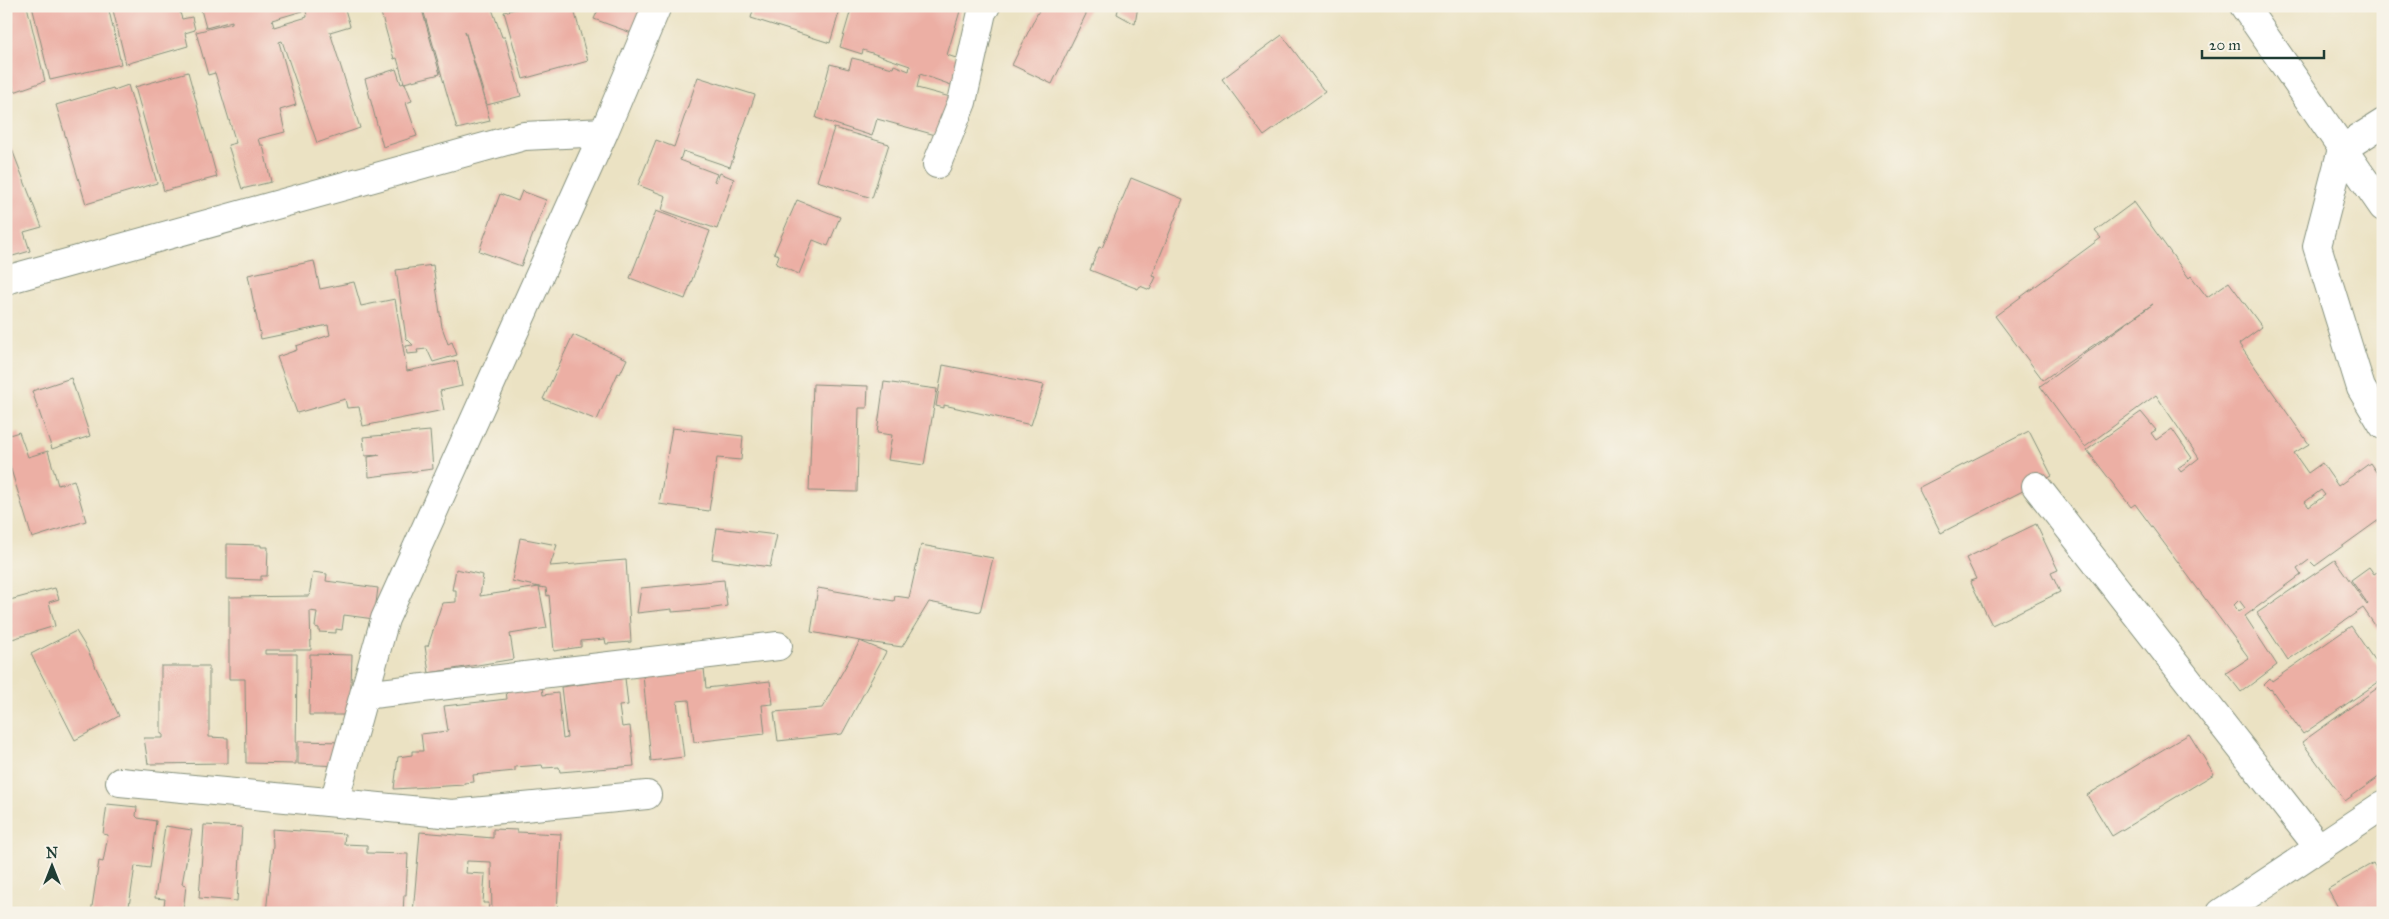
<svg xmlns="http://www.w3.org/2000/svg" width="2389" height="919" font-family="'IM FELL Great Primer',serif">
	<rect width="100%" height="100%" fill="#f7f3e8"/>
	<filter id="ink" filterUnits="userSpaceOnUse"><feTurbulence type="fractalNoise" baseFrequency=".02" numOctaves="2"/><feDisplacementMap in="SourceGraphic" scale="10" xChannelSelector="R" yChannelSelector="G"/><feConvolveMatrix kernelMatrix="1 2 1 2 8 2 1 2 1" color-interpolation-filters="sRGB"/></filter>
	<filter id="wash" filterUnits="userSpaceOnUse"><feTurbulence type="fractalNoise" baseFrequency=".0096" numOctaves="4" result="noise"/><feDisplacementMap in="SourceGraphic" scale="20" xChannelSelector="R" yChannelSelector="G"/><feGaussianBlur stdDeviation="1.12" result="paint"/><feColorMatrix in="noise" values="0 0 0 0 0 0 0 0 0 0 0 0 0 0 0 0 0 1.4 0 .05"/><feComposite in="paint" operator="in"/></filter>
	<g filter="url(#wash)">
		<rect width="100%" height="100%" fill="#ebe2c3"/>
		<g id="blocks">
			<!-- building -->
			<path fill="#ecafa4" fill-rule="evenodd" d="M 6,6 L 27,6 L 45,81 L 14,92 L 6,56 Z
				M 32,6 L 108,6 L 121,64 L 50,80 Z
				M 112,6 L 178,6 L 182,19 L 192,17 L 195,30 L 185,33 L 188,46 L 126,64 Z
				M 200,6 L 344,6 L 350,26 L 330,32 L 360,128 L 317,143 L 282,41 L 279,42 L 296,105 L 280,110 L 285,132 L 258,139 L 260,145 L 263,145 L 271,182 L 242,189 L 228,145 L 236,143 L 215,73 L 208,75 L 196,32 L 232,23 L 232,21 L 206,28 ZM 306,10 L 307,17 L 274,27 L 272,20 Z
				M 407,6 L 421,6 L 440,74 L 404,83 L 397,58 L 394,59 L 381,13 Z
				M 422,6 L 491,6 L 502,37 L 505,37 L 521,96 L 487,105 L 465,31 L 490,121 L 457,129 Z
				M 526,6 L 573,6 L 588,61 L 523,79 L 504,12 Z
				M 600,6 L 650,6 L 637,35 L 594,19 Z
				M 754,6 L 841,6 L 830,43 L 751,18 Z
				M 852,6 L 947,6 L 960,11 L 947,55 L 965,61 L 957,87 L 920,74 L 917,88 L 954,98 L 943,137 L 877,119 L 872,136 L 816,118 L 830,64 L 849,69 L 852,58 L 893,68 L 894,65 L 909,71 L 910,66 L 863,50 L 862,54 L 840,47 Z
				M 1041,6 L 1090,6 L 1052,84 L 1012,65 Z
				M 1119,6 L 1138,6 L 1135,24 L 1117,14 Z
				M 1282,35 L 1325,92 L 1264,136 L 1222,79 Z
				M 396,69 L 401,84 L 405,83 L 412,101 L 406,103 L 417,136 L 383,147 L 365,79 Z
				M 188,72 L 217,177 L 164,191 L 135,87 Z
				M 698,77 L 755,95 L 730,167 L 683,151 L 680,160 L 717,174 L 714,181 L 716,182 L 720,173 L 734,179 L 717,229 L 662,210 L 666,196 L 638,185 L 656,140 L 674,147 Z
				M 128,85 L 157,183 L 86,204 L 56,105 L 113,88 L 114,90 Z
				M 834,128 L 889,144 L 872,198 L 817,181 Z
				M 6,134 L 42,227 L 24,232 L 30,251 L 6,258 Z
				M 1131,178 L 1183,199 L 1152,276 L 1156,277 L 1150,290 L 1140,286 L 1138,289 L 1090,270 L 1099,247 L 1102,248 Z
				M 522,191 L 546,200 L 521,266 L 479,251 L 500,194 L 518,201 Z
				M 797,200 L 840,217 L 828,246 L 813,240 L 799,274 L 776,264 L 779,255 L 774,253 Z
				M 2134,202 L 2189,278 L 2191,276 L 2207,297 L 2229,282 L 2262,327 L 2239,344 L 2309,444 L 2294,453 L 2308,473 L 2322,463 L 2338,486 L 2370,463 L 2383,482 L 2383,517 L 2315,566 L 2309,560 L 2297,569 L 2301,575 L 2245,616 L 2277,665 L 2241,692 L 2226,673 L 2249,658 L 2135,504 L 2131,507 L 2087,450 L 2141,412 L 2156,430 L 2151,433 L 2156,440 L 2172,429 L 2192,458 L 2178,468 L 2181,472 L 2199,458 L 2156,395 L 2085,447 L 2040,386 L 2153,304 L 2043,380 L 1995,316 L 2101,238 L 2095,231 ZM 2321,490 L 2325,495 L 2309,507 L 2305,502 ZM 2239,600 L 2245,608 L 2239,612 L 2234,605 Z
				M 656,211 L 710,231 L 685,299 L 630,278 Z
				M 314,261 L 320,289 L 354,282 L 361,306 L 395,299 L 407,371 L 457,361 L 462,386 L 440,391 L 444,410 L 363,426 L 359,407 L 347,408 L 345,399 L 297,413 L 277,357 L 297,350 L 296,346 L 330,335 L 328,325 L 261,339 L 248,275 Z
				M 433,265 L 442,327 L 448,344 L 452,342 L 457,355 L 433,362 L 427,349 L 417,350 L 418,353 L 407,354 L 406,346 L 413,345 L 406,338 L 396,270 Z
				M 573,335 L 627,359 L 620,374 L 618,373 L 597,420 L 543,399 Z
				M 943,365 L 1044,385 L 1031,425 L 944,405 L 944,408 L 936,406 Z
				M 71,378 L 90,436 L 52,449 L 32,391 Z
				M 884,382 L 937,389 L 924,465 L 888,460 L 892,435 L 877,433 Z
				M 813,384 L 868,386 L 867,408 L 859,408 L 857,492 L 809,491 Z
				M 672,428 L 743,436 L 741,460 L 717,458 L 709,511 L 659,504 Z
				M 430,431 L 433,469 L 369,477 L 368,457 L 380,455 L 365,456 L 363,437 Z
				M 2029,431 L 2052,476 L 1941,533 L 1918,488 Z
				M 19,432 L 28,457 L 48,451 L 58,485 L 74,480 L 86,521 L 32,538 L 6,453 L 6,436 Z
				M 2036,524 L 2058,570 L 2051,573 L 2060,592 L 1992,625 L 1970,581 L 1976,579 L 1966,558 Z
				M 717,528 L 777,535 L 770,567 L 712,559 Z
				M 520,538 L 557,545 L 550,566 L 626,560 L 631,642 L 606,644 L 605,639 L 581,641 L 581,647 L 554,651 L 549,595 L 547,596 L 546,588 L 539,587 L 547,628 L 510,634 L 514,659 L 429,673 L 425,646 L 428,646 L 442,603 L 456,602 L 456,590 L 452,590 L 456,569 L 483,575 L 480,596 L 539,587 L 512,581 Z
				M 227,544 L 261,545 L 261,547 L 268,547 L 267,576 L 261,576 L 261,580 L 227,579 Z
				M 921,545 L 993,558 L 980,612 L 929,602 L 902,647 L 860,641 L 886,652 L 842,734 L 778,741 L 774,712 L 822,708 L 860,641 L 811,632 L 818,588 L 894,601 L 895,596 L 909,598 Z
				M 2335,560 L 2367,605 L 2368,604 L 2351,580 L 2369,567 L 2374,574 L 2383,568 L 2383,637 L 2363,608 L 2288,660 L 2257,613 Z
				M 313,572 L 327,574 L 326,581 L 378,588 L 374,619 L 344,615 L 342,630 L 336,629 L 336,633 L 319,632 L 319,628 L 315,627 L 317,612 L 310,611 L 311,650 L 265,650 L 265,654 L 297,654 L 296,764 L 246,763 L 245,679 L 229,679 L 229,597 L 309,596 Z
				M 724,580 L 727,606 L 708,609 L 672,612 L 672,609 L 637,613 L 641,588 Z
				M 55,588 L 59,599 L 49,602 L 55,626 L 12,639 L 6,623 L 6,601 Z
				M 2351,626 L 2383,673 L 2383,679 L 2303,734 L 2271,689 L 2270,690 L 2264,684 L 2270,678 L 2272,681 Z
				M 76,631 L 87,649 L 119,716 L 75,740 L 31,654 Z
				M 310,654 L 352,655 L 350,715 L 309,715 Z
				M 161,666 L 209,666 L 209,737 L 228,738 L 228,763 L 148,764 L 144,738 L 163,738 L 163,734 L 161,734 Z
				M 704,668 L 706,688 L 770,681 L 773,704 L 762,705 L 765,734 L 694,742 L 689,700 L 677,701 L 684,757 L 651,761 L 643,675 Z
				M 625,678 L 628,705 L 619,706 L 622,727 L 630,726 L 634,766 L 560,772 L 559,767 L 543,768 L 542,765 L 515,767 L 515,771 L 473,775 L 474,782 L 464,783 L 464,785 L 394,789 L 398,757 L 412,755 L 412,751 L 423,751 L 421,734 L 448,731 L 444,706 L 507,699 L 506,691 L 542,687 L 543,695 L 558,693 L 563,739 L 567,738 L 561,687 Z
				M 2383,684 L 2383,774 L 2345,801 L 2302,742 Z
				M 2189,734 L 2214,774 L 2112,836 L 2087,795 Z
				M 298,741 L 344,742 L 338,766 L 298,764 Z
				M 107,804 L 137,807 L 136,816 L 138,818 L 156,821 L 150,868 L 135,866 L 128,913 L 91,913 L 99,861 L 103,862 L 108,835 L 103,834 Z
				M 204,825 L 242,827 L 237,901 L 199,898 Z
				M 165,826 L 192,830 L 182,884 L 186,885 L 183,913 L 163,912 L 165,899 L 155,898 Z
				M 272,829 L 345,834 L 344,844 L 367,845 L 367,853 L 408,854 L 406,895 L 404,895 L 403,913 L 340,913 L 340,910 L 321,909 L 321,913 L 266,913 L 273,845 Z
				M 493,829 L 517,830 L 517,832 L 561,834 L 557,913 L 492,913 L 491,862 L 467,861 L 466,873 L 485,874 L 483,903 L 489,903 L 488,913 L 413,913 L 420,832 L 493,838 Z
				M 2373,863 L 2383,879 L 2383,913 L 2341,913 L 2328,889 Z"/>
		</g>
	</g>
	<g filter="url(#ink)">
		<use href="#blocks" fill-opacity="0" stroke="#85907c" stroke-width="1"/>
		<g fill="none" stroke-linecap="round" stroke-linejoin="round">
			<defs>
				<path id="street" d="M 2383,123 L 2342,149 L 2317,246 L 2361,388 L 2383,425
					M 937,164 L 962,102 L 982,12 L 986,6
					M 6,280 L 524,136 L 604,132
					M 2036,486 L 2319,848
					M 364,695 L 778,646
					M 120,782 L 452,814 L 647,795
					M 334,802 L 385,619 L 604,132 L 657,6
					M 2221,913 L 2383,805"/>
				<path id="secondary" d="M 2244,6 L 2383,207"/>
			</defs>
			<!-- street casing -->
			<use href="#street" stroke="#85907c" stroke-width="30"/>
			<!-- secondary casing -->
			<use href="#secondary" stroke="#85907c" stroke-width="30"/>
			<!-- street -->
			<use href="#street" stroke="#fff" stroke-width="28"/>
			<!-- secondary -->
			<use href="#secondary" stroke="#fff" stroke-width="28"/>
		</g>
	</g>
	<!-- margin -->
	<rect width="2389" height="919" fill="none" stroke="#f7f3e8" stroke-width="25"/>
	<!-- north arrow -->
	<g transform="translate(52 866)" stroke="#f7f3e8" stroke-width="4" paint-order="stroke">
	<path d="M0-4L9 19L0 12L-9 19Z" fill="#1f3d34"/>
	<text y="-8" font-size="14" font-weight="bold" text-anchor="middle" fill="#1f3d34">N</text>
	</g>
	<!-- scale -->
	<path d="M2202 50v8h122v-8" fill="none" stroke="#1f3d34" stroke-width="2.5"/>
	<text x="2209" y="50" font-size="15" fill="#1f3d34" stroke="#f7f3e8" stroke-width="4" paint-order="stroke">20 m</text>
</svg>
